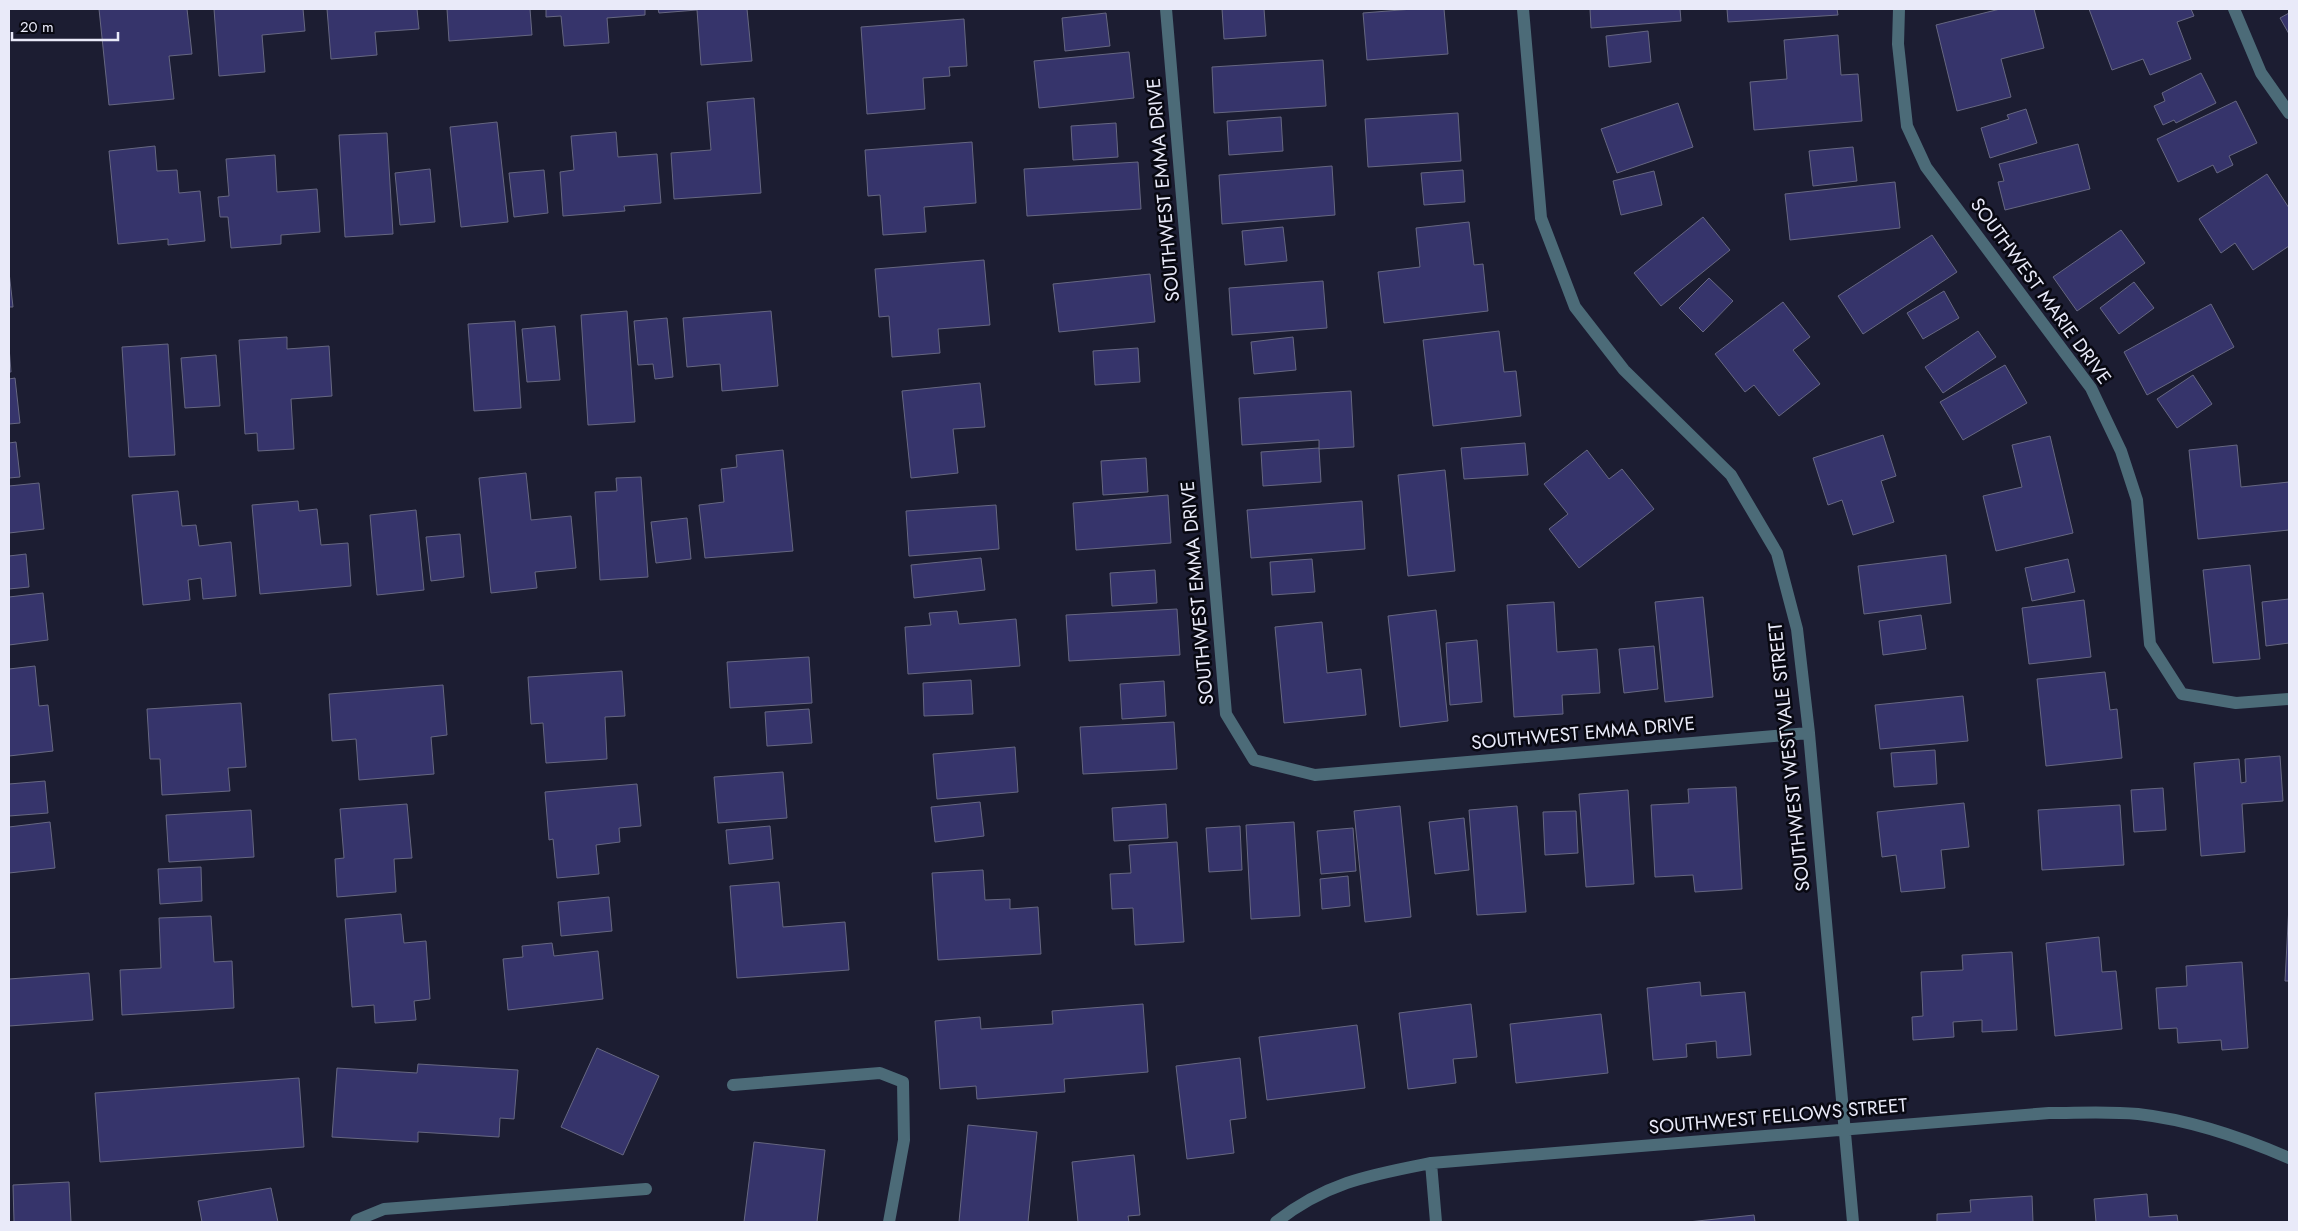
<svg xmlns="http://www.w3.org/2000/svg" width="2298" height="1231" font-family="Jost,sans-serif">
	<rect width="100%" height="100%" fill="#1c1d32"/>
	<!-- building -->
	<path fill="#36346b" stroke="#666781" d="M 99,9 L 187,9 L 192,54 L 169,56 L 174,99 L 109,105 Z
		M 214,9 L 303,9 L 305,31 L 262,35 L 265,72 L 219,76 Z
		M 327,9 L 417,9 L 419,29 L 375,32 L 377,55 L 331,59 Z
		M 447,9 L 530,9 L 532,35 L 449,41 Z
		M 546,9 L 645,9 L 645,15 L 607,18 L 609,43 L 564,46 L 561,16 L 546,17 Z
		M 658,9 L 747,9 L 752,61 L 701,65 L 697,10 L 659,13 Z
		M 1222,9 L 1264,9 L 1266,36 L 1224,39 Z
		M 1413,9 L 1444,9 L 1448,54 L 1367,60 L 1363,13 Z
		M 1590,9 L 1680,9 L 1681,21 L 1591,28 Z
		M 1727,9 L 1837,9 L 1838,15 L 1728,22 Z
		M 2000,9 L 2034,9 L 2044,48 L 2001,59 L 2011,97 L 1957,111 L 1936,25 Z
		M 2089,9 L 2191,9 L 2194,16 L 2177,22 L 2191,59 L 2150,75 L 2143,59 L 2112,70 Z
		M 1106,13 L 1110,46 L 1065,51 L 1062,18 Z
		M 2289,13 L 2289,34 L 2280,18 Z
		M 964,19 L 967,66 L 949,67 L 950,76 L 923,78 L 925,109 L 867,114 L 861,27 Z
		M 1648,31 L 1651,62 L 1609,67 L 1606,36 Z
		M 1838,35 L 1841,75 L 1858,74 L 1862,121 L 1754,130 L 1750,82 L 1787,79 L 1784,40 Z
		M 1129,52 L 1134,98 L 1039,108 L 1034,61 Z
		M 1323,60 L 1326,106 L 1214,113 L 1212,67 Z
		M 2201,73 L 2216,103 L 2176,123 L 2174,120 L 2163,125 L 2154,106 L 2165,101 L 2162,93 Z
		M 754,98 L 761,193 L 674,199 L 671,153 L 711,150 L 707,102 Z
		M 2236,101 L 2257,143 L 2229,156 L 2233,165 L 2217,173 L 2213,165 L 2178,182 L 2157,139 Z
		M 1678,103 L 1693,147 L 1617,173 L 1601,129 Z
		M 2026,109 L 2037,143 L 1990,158 L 1981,128 L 2009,119 L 2007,115 Z
		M 1458,113 L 1461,161 L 1368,167 L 1365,119 Z
		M 1281,117 L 1283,151 L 1229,155 L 1227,121 Z
		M 497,122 L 508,222 L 461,227 L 450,127 Z
		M 1116,123 L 1118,157 L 1073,160 L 1071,126 Z
		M 616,132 L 618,157 L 657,154 L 661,203 L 624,206 L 625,211 L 563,216 L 560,172 L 574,170 L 571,136 Z
		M 387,133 L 393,234 L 345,237 L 339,135 Z
		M 972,142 L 976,203 L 924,207 L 926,232 L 883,235 L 880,195 L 868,196 L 865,150 Z
		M 2078,144 L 2090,189 L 2005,210 L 1998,182 L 2004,181 L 1999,164 Z
		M 155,146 L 157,171 L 177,170 L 179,193 L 200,191 L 205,241 L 168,245 L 168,239 L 118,244 L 109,151 Z
		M 1853,147 L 1857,181 L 1813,186 L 1809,151 Z
		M 275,155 L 277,192 L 317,189 L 320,232 L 281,235 L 281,244 L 231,248 L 228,217 L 220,217 L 218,197 L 229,196 L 226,159 Z
		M 1138,162 L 1141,209 L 1027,216 L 1024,169 Z
		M 1332,166 L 1335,215 L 1222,224 L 1219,175 Z
		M 430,169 L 435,222 L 400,225 L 395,173 Z
		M 544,170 L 548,213 L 514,217 L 509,173 Z
		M 1463,170 L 1465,202 L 1424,205 L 1421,173 Z
		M 1654,171 L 1662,205 L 1621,215 L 1613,181 Z
		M 2267,174 L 2289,208 L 2289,246 L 2253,270 L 2235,243 L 2221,253 L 2199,219 Z
		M 1895,182 L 1900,228 L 1790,240 L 1785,194 Z
		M 1703,217 L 1730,250 L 1661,306 L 1634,273 Z
		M 1469,222 L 1474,265 L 1483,264 L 1488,311 L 1384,323 L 1378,272 L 1420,267 L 1416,228 Z
		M 1283,227 L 1287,261 L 1245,265 L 1242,231 Z
		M 2121,230 L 2145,263 L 2077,311 L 2053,277 Z
		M 1932,235 L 1957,272 L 1863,334 L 1838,296 Z
		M 984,260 L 990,325 L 938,329 L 940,353 L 892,357 L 889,316 L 879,317 L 875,269 Z
		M 9,272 L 13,307 L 9,307 Z
		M 1150,274 L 1155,322 L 1059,332 L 1053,284 Z
		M 1709,278 L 1733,301 L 1703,332 L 1679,308 Z
		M 1323,281 L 1327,328 L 1232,335 L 1229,288 Z
		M 2134,282 L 2154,308 L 2119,334 L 2100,308 Z
		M 1944,291 L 1959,318 L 1923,339 L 1907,313 Z
		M 1783,302 L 1810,337 L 1793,350 L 1820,384 L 1779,416 L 1754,385 L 1745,392 L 1715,354 Z
		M 2211,304 L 2234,347 L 2147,395 L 2124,352 Z
		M 627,311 L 635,422 L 588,425 L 581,315 Z
		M 771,311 L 778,386 L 722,391 L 720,364 L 687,367 L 683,318 Z
		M 667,318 L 673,377 L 655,379 L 653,364 L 638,365 L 634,321 Z
		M 515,321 L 521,408 L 474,411 L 468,324 Z
		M 555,326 L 560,380 L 527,382 L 522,329 Z
		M 1499,331 L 1504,372 L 1516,371 L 1521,416 L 1433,426 L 1423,340 Z
		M 1978,331 L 1996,357 L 1943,393 L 1925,367 Z
		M 287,337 L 287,349 L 329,346 L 332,396 L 291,399 L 294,449 L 258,451 L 257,433 L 245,434 L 239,340 Z
		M 1293,337 L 1296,370 L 1254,374 L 1251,342 Z
		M 168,344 L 175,455 L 129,457 L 122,347 Z
		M 9,347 L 11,372 L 9,372 Z
		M 1138,348 L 1140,382 L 1095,385 L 1093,351 Z
		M 216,355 L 220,406 L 185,408 L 181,358 Z
		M 2005,365 L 2027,403 L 1963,440 L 1940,402 Z
		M 2193,375 L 2212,404 L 2177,428 L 2157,399 Z
		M 15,378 L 20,423 L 9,424 L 9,379 Z
		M 980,383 L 985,427 L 953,429 L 958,473 L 911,478 L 902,391 Z
		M 1351,391 L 1354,447 L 1319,449 L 1319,440 L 1242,445 L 1239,398 Z
		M 1883,435 L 1896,476 L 1881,481 L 1894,522 L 1853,535 L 1842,500 L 1828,505 L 1813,458 Z
		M 2050,436 L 2073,533 L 1996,551 L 1983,496 L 2022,487 L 2012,445 Z
		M 16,442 L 20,477 L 9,478 L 9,443 Z
		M 1525,443 L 1528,475 L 1464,479 L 1461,448 Z
		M 2237,445 L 2241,487 L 2289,482 L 2289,530 L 2198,539 L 2189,450 Z
		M 1319,448 L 1321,482 L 1263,486 L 1261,452 Z
		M 783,450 L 793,551 L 705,558 L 699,505 L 724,502 L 721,469 L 737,467 L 736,455 Z
		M 1587,450 L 1609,479 L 1622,469 L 1654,509 L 1579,568 L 1549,529 L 1568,514 L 1544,484 Z
		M 1146,458 L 1148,492 L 1103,495 L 1101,461 Z
		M 1445,470 L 1455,571 L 1408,576 L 1398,475 Z
		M 526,473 L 531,520 L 571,516 L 576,568 L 535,572 L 537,588 L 491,593 L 479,478 Z
		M 641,477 L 648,577 L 600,580 L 595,492 L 617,491 L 616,478 Z
		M 39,483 L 44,529 L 9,533 L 9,486 Z
		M 178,491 L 182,526 L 196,525 L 199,546 L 231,542 L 236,596 L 203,599 L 201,578 L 188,580 L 190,600 L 143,605 L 132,495 Z
		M 1168,495 L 1171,543 L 1076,550 L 1073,503 Z
		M 298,501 L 299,511 L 317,509 L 321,545 L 348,543 L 351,586 L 260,594 L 252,505 Z
		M 1362,501 L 1365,549 L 1251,558 L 1247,510 Z
		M 996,505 L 999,549 L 909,556 L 906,511 Z
		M 416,510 L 424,590 L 377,595 L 370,515 Z
		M 687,518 L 691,559 L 656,563 L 651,522 Z
		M 460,534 L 464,577 L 431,581 L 426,537 Z
		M 26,554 L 29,587 L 9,589 L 9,556 Z
		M 1946,555 L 1951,603 L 1864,614 L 1858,566 Z
		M 981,558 L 985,590 L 914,598 L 911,565 Z
		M 1312,559 L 1315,592 L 1272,595 L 1270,562 Z
		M 2068,559 L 2075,592 L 2032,601 L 2025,568 Z
		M 2250,565 L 2260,659 L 2213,663 L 2203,570 Z
		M 1155,570 L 1157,603 L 1112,606 L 1110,573 Z
		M 43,593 L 48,640 L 9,645 L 9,597 Z
		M 1703,597 L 1713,697 L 1665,702 L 1655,602 Z
		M 2289,599 L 2289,643 L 2266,646 L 2262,602 Z
		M 2084,600 L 2091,657 L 2029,664 L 2022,608 Z
		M 1554,602 L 1557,652 L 1597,649 L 1600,693 L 1562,695 L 1563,714 L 1514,717 L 1507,605 Z
		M 1177,609 L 1180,655 L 1069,661 L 1066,615 Z
		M 1436,610 L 1448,721 L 1400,727 L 1388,616 Z
		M 957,611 L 959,624 L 1016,619 L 1020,666 L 908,674 L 905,627 L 931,625 L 929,613 Z
		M 1921,615 L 1926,649 L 1883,655 L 1879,621 Z
		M 1322,622 L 1327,673 L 1361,669 L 1366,715 L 1284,723 L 1275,627 Z
		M 1477,640 L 1482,702 L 1450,705 L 1446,643 Z
		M 1654,646 L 1658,689 L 1624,693 L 1619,649 Z
		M 809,657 L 812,703 L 730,708 L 727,662 Z
		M 35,666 L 39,706 L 48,705 L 53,751 L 9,756 L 9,669 Z
		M 622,671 L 625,716 L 605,717 L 607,759 L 546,763 L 543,723 L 531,724 L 528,677 Z
		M 2105,672 L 2110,710 L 2117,709 L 2122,758 L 2046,766 L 2037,679 Z
		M 971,680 L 973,714 L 924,716 L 923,683 Z
		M 1164,681 L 1166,716 L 1122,719 L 1120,684 Z
		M 443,685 L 447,735 L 431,737 L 434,774 L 359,780 L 356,739 L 332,741 L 329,694 Z
		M 1963,696 L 1968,741 L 1880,749 L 1875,705 Z
		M 241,703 L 246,767 L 228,768 L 230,791 L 162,795 L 160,759 L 150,759 L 147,709 Z
		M 809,709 L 812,743 L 767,746 L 765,712 Z
		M 1174,722 L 1177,769 L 1083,774 L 1080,727 Z
		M 1015,747 L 1018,792 L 937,799 L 933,754 Z
		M 1935,750 L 1937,784 L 1894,787 L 1891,753 Z
		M 2280,756 L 2283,801 L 2242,804 L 2245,852 L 2201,856 L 2194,763 L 2239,759 L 2241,783 L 2246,782 L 2245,759 Z
		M 783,772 L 787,818 L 718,823 L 714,777 Z
		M 45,781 L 48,813 L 9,816 L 9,784 Z
		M 637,784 L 641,826 L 619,828 L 620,842 L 596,845 L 599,874 L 557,878 L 553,839 L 549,840 L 545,792 Z
		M 1736,787 L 1742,889 L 1695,892 L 1693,875 L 1655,877 L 1651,805 L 1689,803 L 1688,789 Z
		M 2163,788 L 2166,830 L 2134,832 L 2131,790 Z
		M 1628,790 L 1634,884 L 1586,887 L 1579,794 Z
		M 980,802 L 984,836 L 935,842 L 931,807 Z
		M 1964,803 L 1969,847 L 1941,850 L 1945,888 L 1901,892 L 1896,855 L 1882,857 L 1877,812 Z
		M 407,804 L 412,858 L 394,859 L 396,892 L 337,897 L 335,859 L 344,858 L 340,809 Z
		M 1166,804 L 1168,838 L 1114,841 L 1112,808 Z
		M 2120,805 L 2124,865 L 2042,870 L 2038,810 Z
		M 1400,806 L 1411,917 L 1365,922 L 1354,811 Z
		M 1517,806 L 1526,912 L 1477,915 L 1469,810 Z
		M 251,810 L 254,857 L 169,862 L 166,815 Z
		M 1576,811 L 1578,853 L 1545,855 L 1543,812 Z
		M 1464,818 L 1469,870 L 1435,874 L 1429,822 Z
		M 50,822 L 55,868 L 9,873 L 9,827 Z
		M 1294,822 L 1300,916 L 1251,919 L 1246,825 Z
		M 770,826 L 773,859 L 729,864 L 726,830 Z
		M 1240,826 L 1242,870 L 1209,872 L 1206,828 Z
		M 1353,828 L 1356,871 L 1321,874 L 1317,831 Z
		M 1177,842 L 1184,942 L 1135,945 L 1133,908 L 1112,909 L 1110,874 L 1131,873 L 1129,845 Z
		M 201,867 L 202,901 L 160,904 L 158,869 Z
		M 983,870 L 985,900 L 1010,899 L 1010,909 L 1038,907 L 1041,954 L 938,960 L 932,873 Z
		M 1348,876 L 1350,906 L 1322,909 L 1320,879 Z
		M 779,882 L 783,927 L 845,922 L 849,970 L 737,978 L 730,886 Z
		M 609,897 L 612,931 L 561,936 L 558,902 Z
		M 2289,905 L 2289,981 L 2285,981 Z
		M 401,914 L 404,943 L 426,941 L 430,999 L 414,1001 L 416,1020 L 375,1023 L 374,1005 L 352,1007 L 345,919 Z
		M 211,916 L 214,962 L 232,961 L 234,1008 L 122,1015 L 120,970 L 161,968 L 159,918 Z
		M 2099,937 L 2102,972 L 2116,971 L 2122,1029 L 2055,1036 L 2046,943 Z
		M 552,943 L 554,956 L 598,951 L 603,999 L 508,1010 L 503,959 L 523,957 L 522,946 Z
		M 2012,952 L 2017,1030 L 1982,1032 L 1982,1020 L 1953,1022 L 1954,1037 L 1913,1040 L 1912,1017 L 1923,1016 L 1921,972 L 1963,970 L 1962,955 Z
		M 2242,962 L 2248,1048 L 2222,1050 L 2221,1040 L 2178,1043 L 2177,1028 L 2159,1029 L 2156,988 L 2187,986 L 2186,966 Z
		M 89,973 L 93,1020 L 9,1026 L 9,979 Z
		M 1700,982 L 1701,996 L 1745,992 L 1751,1055 L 1717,1058 L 1716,1041 L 1686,1044 L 1687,1057 L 1653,1060 L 1647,988 Z
		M 1143,1004 L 1148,1072 L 1064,1079 L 1065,1092 L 977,1099 L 976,1086 L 940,1089 L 935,1021 L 980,1017 L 981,1029 L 1053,1024 L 1052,1011 Z
		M 1471,1004 L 1477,1057 L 1453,1059 L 1456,1083 L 1408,1089 L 1399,1013 Z
		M 1601,1014 L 1608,1073 L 1516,1083 L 1510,1024 Z
		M 1357,1025 L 1365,1088 L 1267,1100 L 1259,1037 Z
		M 597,1048 L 659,1076 L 623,1155 L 561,1127 Z
		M 1240,1058 L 1246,1118 L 1230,1120 L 1234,1153 L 1187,1159 L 1176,1066 Z
		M 418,1064 L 518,1070 L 514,1119 L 500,1118 L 499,1137 L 418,1132 L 418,1142 L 332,1137 L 337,1068 L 417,1073 Z
		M 299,1078 L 304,1147 L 100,1162 L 95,1093 Z
		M 968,1125 L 1037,1132 L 1028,1222 L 959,1222 Z
		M 754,1142 L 825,1150 L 817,1222 L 744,1222 Z
		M 1134,1155 L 1140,1215 L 1128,1216 L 1129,1222 L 1078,1222 L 1072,1162 Z
		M 69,1182 L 71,1222 L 14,1222 L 13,1185 Z
		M 271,1188 L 278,1222 L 202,1222 L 198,1201 Z
		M 2147,1194 L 2149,1217 L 2177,1215 L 2178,1222 L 2096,1222 L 2094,1199 Z
		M 2032,1196 L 2033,1222 L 1937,1222 L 1937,1214 L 1971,1212 L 1970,1200 Z
		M 1754,1215 L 1755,1222 L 1688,1222 Z"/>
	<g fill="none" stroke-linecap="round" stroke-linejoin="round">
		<!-- minor -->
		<path stroke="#4c6b78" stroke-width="12" d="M 1166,9 L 1226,714 L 1254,760 L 1315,775 L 1809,733
			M 1523,9 L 1541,218 L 1575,307 L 1624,370 L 1731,475 L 1777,553 L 1797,629 L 1809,733 L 1853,1222
			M 1899,9 L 1898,44 L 1907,126 L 1926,167 L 2091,388 L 2121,451 L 2137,500 L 2150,644 L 2182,694 L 2236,703 L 2289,699
			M 2234,9 L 2261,73 L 2289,113
			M 733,1085 L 880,1073 L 903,1082 L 904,1140 L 889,1222
			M 1431,1163 L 1436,1222
			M 356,1222 L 357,1220 L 384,1209 L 646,1189
			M 1276,1222 C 1327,1182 1370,1175 1431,1163 L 2049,1113 C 2078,1113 2108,1111 2138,1114 C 2191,1120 2241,1137 2289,1158"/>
	</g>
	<g text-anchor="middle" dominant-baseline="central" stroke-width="5" stroke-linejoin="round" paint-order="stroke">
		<!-- street labels -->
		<g font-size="19" fill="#e9eaf9" stroke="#080811">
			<text transform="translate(1163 190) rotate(-95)">SOUTHWEST EMMA DRIVE</text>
			<text transform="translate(2041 291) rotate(54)">SOUTHWEST MARIE DRIVE</text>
			<text transform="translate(1197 593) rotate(-95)">SOUTHWEST EMMA DRIVE</text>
			<text transform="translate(1583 733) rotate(-5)">SOUTHWEST EMMA DRIVE</text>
			<text transform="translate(1789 757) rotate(-96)">SOUTHWEST WESTVALE STREET</text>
			<text transform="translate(1778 1116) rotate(-5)">SOUTHWEST FELLOWS STREET</text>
		</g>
	</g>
	<!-- border -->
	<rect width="2298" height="1231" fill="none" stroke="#e9eaf9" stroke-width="20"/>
	<!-- scale -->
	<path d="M12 32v8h106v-8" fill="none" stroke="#e9eaf9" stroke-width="2.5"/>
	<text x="20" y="32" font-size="15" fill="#e9eaf9" stroke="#080811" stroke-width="4" paint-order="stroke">20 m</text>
</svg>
